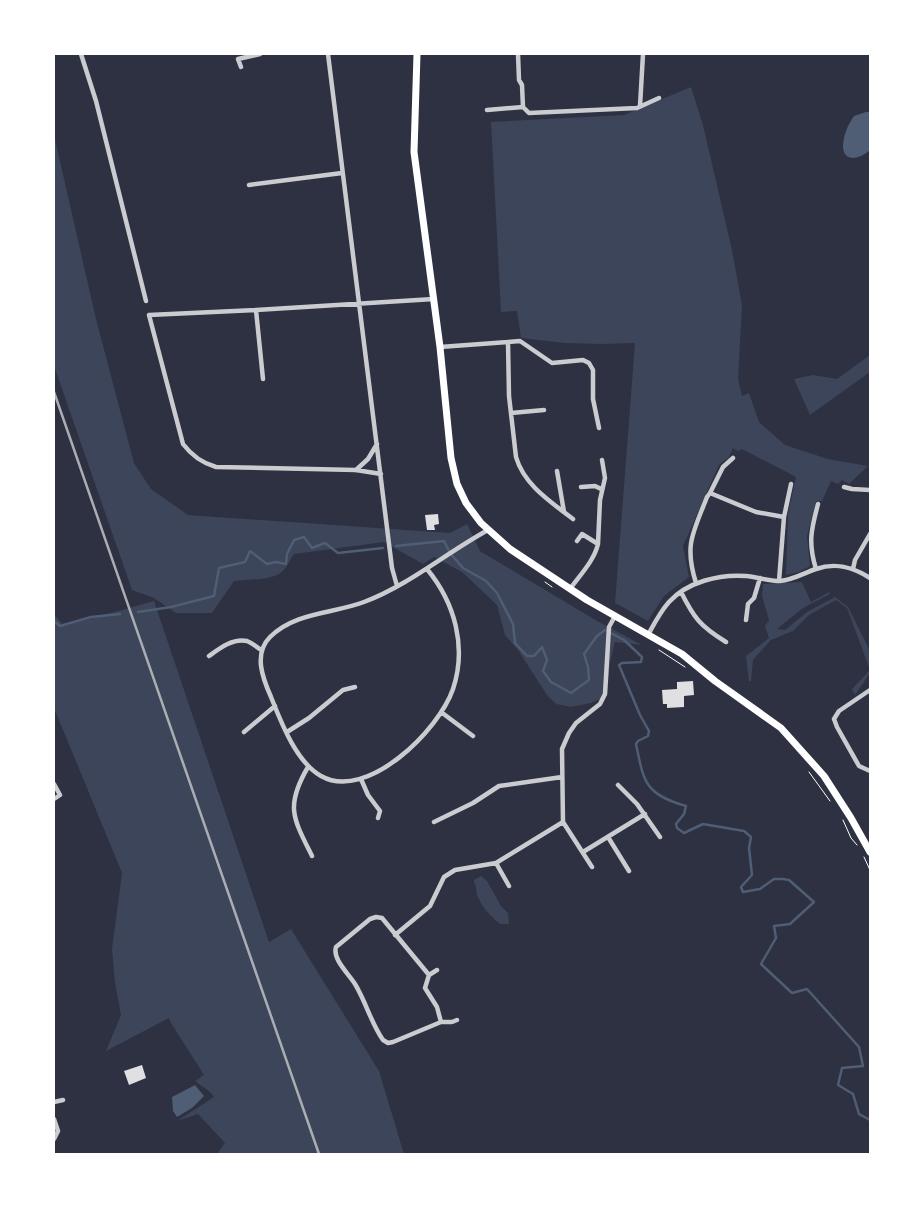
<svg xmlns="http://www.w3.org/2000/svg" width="924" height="1208" font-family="'PT Serif',serif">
	<rect width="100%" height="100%" fill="#2d3142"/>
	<!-- green -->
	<path fill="#3c4559" d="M 691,87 L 703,125 L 732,250 L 742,305 L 738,379 L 742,396 L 749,393 L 759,422 L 785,445 L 828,459 L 868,466 L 849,484 L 842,480 L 838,484 L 831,481 L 822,501 L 816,501 L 807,536 L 810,566 L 799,572 L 786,575 L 788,514 L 796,477 L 742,449 L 738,451 L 733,448 L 729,457 L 719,465 L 683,546 L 689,577 L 664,596 L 648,621 L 615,603 L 635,343 L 601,344 L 564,343 L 521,338 L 517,311 L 501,312 L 491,122 L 624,115 Z
		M 54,135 L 96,319 L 134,463 L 151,489 L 188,515 L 450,533 L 467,524 L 480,551 L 599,622 L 642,645 L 615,642 L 610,662 L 607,696 L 591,703 L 571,707 L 556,704 L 547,695 L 518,650 L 505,635 L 497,605 L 462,572 L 434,557 L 423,564 L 384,542 L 294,554 C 290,560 287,566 283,571 C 273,581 247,579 234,581 L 212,613 L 176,613 L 154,598 L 132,590 L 54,366 Z
		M 870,355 L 870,372 L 810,415 L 794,379 L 813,375 L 837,379 Z
		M 802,582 L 811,602 L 829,592 L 830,594 L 803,608 L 777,629 L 785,630 L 807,612 L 835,597 L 848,607 L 870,651 L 870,673 L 855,695 L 852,689 L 870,670 L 847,608 L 836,600 L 809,615 L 793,631 L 771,640 L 753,660 L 751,681 L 749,681 L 746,656 L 769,638 L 765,626 L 769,620 L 762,596 L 763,584 Z
		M 154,601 L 269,942 L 291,929 L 379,1071 L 404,1154 L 217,1154 L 225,1143 L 198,1114 L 177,1121 L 214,1097 L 210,1092 L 195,1081 L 204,1075 L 171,1023 L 169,1018 L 106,1051 L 121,1015 L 115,983 L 112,949 L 122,873 L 54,708 L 54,614 L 64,626 Z
		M 481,876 L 487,881 L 501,906 L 508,913 L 509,924 L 500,924 C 491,917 481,906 477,895 C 476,890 477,887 474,883 L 474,880 Z"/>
	<!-- water -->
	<path fill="#4f5d75" d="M 866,112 L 870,112 L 870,150 C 862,158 844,164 843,147 C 843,136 848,124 854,116 Z
		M 195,1085 L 204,1096 L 192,1108 L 177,1117 L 173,1111 L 172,1097 Z"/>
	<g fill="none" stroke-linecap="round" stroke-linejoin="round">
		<!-- stream -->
		<path stroke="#4f5d75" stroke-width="2.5" d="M 396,546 L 444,541 L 450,553 L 463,568 L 486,581 L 497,593 L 513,624 L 515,643 L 527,656 L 534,656 L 542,647 L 547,660 L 543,671 L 551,682 L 571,693 L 589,680 L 588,667 L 584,654 L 597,636 L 605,630 L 624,640 L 642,657 L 641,662 L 622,663 L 619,665 L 640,715 L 649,731 L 648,736 L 638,741 L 636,744 C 644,783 645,794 686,806 L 684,814 L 676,824 L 677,828 L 684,833 L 703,824 L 744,831 L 751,837 L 749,848 L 752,875 L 741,887 L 743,892 L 760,889 L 774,879 L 783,879 L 789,880 L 814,902 L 790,924 L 774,926 L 776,938 L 761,964 L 792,993 L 807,989 L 859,1047 L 863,1066 L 842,1068 L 838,1085 L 853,1094 L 859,1114 L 870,1120
			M 138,612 L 171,607 L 214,596 L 219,568 L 245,562 L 250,551 L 267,564 L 276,562 L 286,564 L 287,554 L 294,540 L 304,537 L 312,548 L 325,543 L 338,553 L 383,548
			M 54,621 L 60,626 L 91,617 L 120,614"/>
	</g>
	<!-- building -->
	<path fill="#e0e0e3" d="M 438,514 L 439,524 L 434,525 L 435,530 L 427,530 L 425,515 Z
		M 693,681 L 694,695 L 684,696 L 684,707 L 667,708 L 667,704 L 663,704 L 662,690 L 677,689 L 677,682 Z
		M 142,1065 L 146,1078 L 129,1085 L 124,1071 Z"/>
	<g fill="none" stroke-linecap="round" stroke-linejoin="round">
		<!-- path -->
		<path stroke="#fff" stroke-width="1" d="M 545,582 L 552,587
			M 659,650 L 685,667
			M 809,772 L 830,801
			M 843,820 L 851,838 L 857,845
			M 864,857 L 870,870"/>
		<!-- minor -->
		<path stroke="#caccd0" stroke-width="4.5" d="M 81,54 L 96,101 L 146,301
			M 328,54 L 392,568 L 397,586
			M 518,54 L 519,80 L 522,85 L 523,107 L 529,113 L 637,108 L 659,98
			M 241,67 L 238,59 L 260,54
			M 640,106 L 643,54
			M 487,110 L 523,107
			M 249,185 L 342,173
			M 256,310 L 263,379
			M 508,342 L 520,341 L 552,363 L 583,360 L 589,363 L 593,370 L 593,399 L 599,428
			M 440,347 L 508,342 L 509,396 L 516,457 C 524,485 551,502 573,519
			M 511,413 L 544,410
			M 356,470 L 368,459 L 377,444
			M 557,471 L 564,512
			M 381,474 L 356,470 L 216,467 C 202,463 192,456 183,444 L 149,315 L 256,310 L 434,299
			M 581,487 L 595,486 L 601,489
			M 844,487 L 852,489 L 870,490
			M 710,493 L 723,467 L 733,458
			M 784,517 L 791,484
			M 598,544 L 600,500 L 605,478 L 602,460
			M 427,569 C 455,603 467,647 453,689 C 439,730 367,802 321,776 C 296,762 281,722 271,697 C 263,679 253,654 270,637 C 295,612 332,614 364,602 C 409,585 446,553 488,530
			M 816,569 C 808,543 811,530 818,504
			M 853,569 L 855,560 L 870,534
			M 696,583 C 684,545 693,533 707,497 L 710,493 L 756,512 L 784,517 L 779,581
			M 570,589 C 580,575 594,561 598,544 L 582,534 L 577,541
			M 681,592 C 694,618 700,626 726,642
			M 746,620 L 748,604 L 754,598 L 760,578
			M 648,635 C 654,624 660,612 669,602 C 687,582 719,574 746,576 C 757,577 769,581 780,581 C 793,580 804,573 816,569 C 836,562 853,567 870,578
			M 209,656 C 220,648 233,638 247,641 C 252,643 257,647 261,650
			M 870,690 L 839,711 L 834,719 L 837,727 L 859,766 L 870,771
			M 441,712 L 473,736
			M 244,732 L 275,706
			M 287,732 L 309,718 L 343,690 L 355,687
			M 308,767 C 285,806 293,818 312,856
			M 361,779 L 368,795 L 380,811 L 378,818
			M 54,784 L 60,795 L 54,799
			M 618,785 L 637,804 L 660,837
			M 434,822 L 473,803 L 499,786 L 562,777
			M 608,837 L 629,871
			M 583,852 L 645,814
			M 496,863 L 509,886
			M 592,867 L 563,822 L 562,749 L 569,733 L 576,723 L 600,704 L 605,694 L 609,627 L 615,616
			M 395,935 L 430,906 L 444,877 L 455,870 L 496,863 L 563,822
			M 437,970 L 429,975 L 425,988 L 437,1007 L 441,1022
			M 429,975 L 382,918 L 376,917 L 370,919 L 336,947 C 332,959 349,974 355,984 C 366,1002 371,1023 383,1040 L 388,1043 L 393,1042 L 441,1022 L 452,1022 L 457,1020
			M 54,1102 L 63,1100
			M 54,1119 L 58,1131 L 54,1139"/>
		<!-- primary -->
		<path stroke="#fff" stroke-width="7" d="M 417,54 L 414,152 L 440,347 L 451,458 L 457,484 L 466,503 L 481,523 L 510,549 L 587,600 L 682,654 L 715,681 L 781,728 L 824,776 L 851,818 L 870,852"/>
		<!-- rail -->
		<path stroke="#abadb3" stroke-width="2.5" d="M 54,392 L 319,1154"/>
	</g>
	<!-- border -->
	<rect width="924" height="1208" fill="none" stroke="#ffffff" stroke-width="110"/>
</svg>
